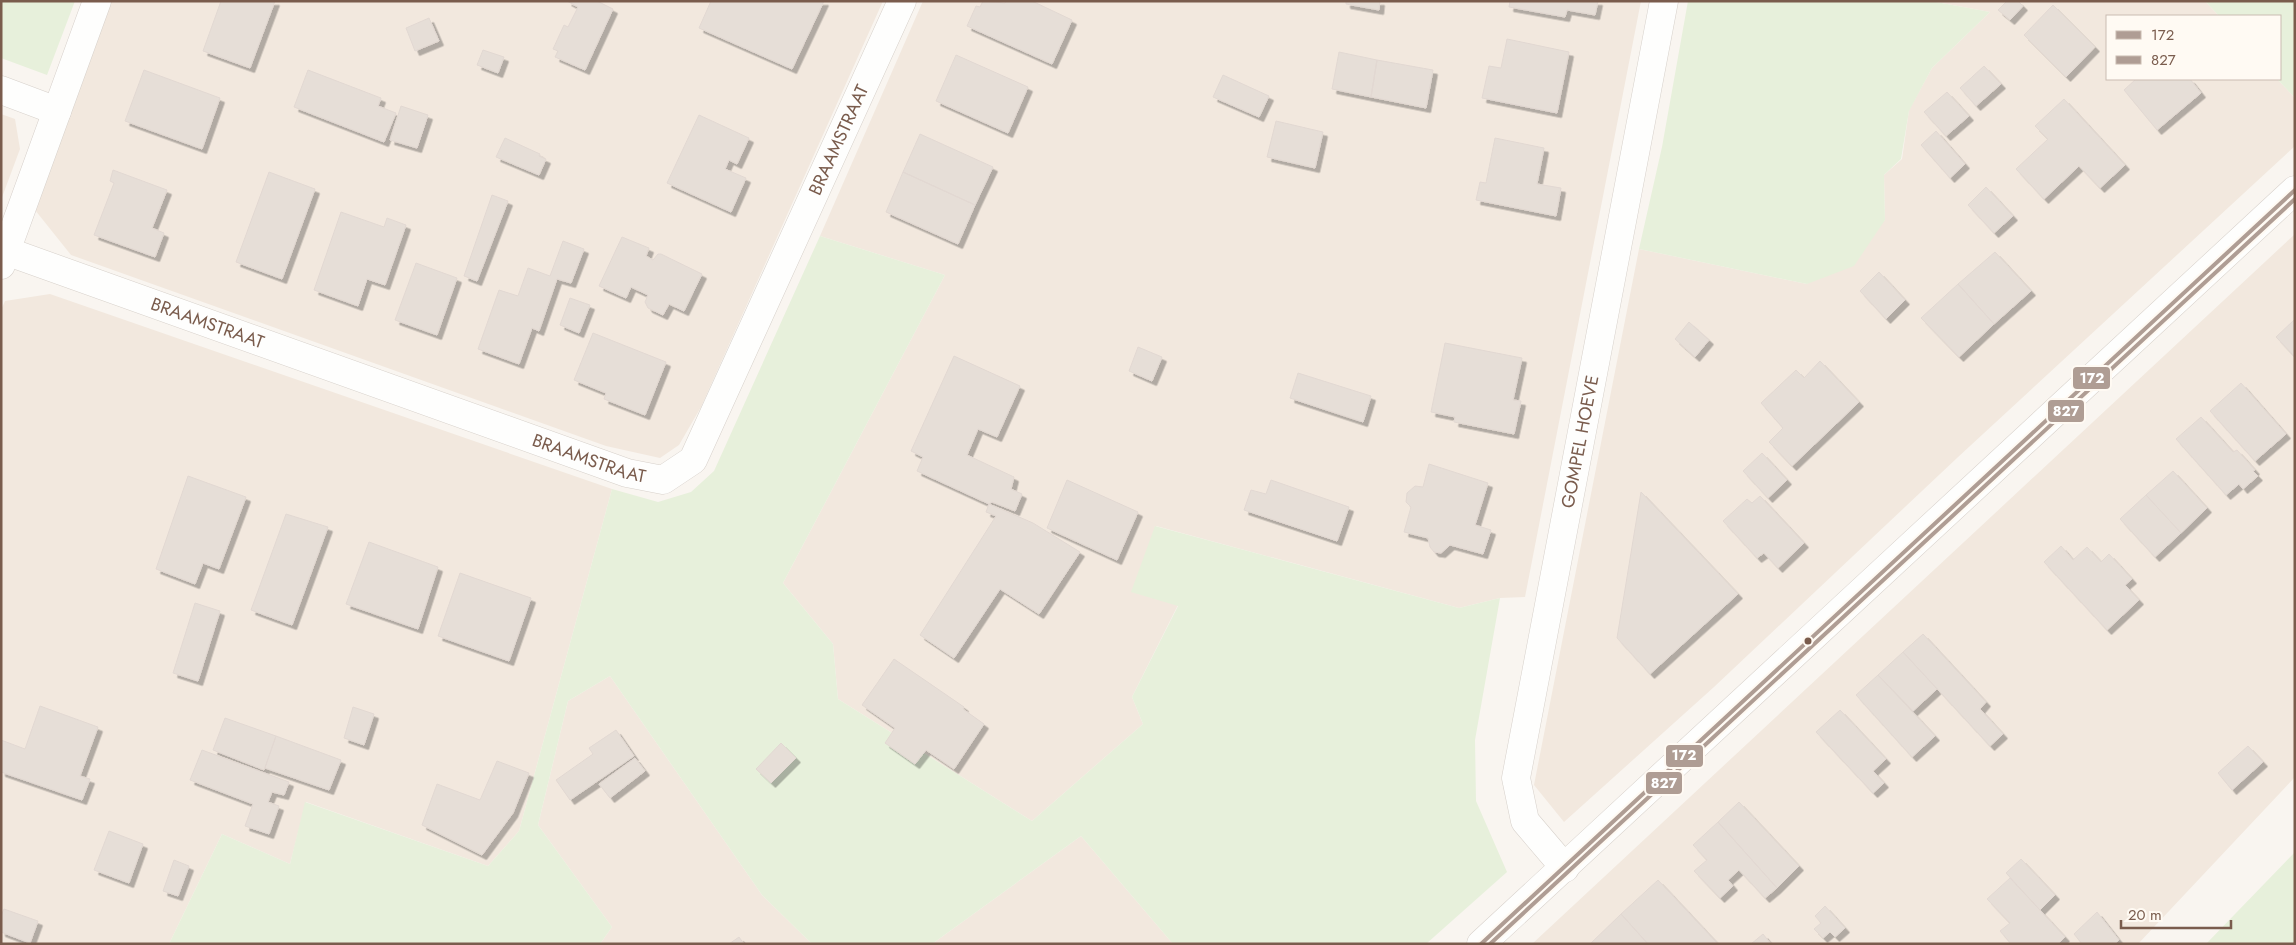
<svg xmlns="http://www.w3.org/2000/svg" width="2296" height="945" font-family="Jost,sans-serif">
	<defs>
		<filter id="shadow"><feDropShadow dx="4.5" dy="4.5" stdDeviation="0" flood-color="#0004"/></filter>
	</defs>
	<rect width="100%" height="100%" fill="#f9f5f0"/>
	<!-- residential -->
	<path fill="#f2e8de" d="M 111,1 L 883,1 L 701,407 L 679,445 L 660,458 L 606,446 L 71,255 L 35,210 Z
		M 923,1 L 1641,1 L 1525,597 L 1500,598 L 1459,608 L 1156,526 L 1178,605 L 1132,697 L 1143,724 L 1032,821 L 838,699 L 833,644 L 783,583 L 945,275 L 820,236 Z
		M 1931,1 L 2205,1 L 2219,16 L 2107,16 L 2107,79 L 2277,79 L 2295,98 L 2295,146 L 1957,458 L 1714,687 L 1564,822 L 1534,785 L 1639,249 L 1807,284 L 1885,220 L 1884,175 L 1902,159 L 1909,110 L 1932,68 L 1990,12 Z
		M 1,114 L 15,119 L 20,149 L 1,200 Z
		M 2295,234 L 2295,777 L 2138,944 L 1532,944 Z
		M 50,294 L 612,489 L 519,831 L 488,866 L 306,802 L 290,864 L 222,834 L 169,944 L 1,944 L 1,310 L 5,301 Z
		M 610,676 L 762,895 L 812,944 L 600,944 L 612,927 L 538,825 L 568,701 Z
		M 1081,836 L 1173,944 L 932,944 Z"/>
	<!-- green -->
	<path fill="#e7f0db" d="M 1,1 L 75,1 L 47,75 L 1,58 Z
		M 1688,1 L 1931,1 L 1990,12 L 1932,68 L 1909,111 L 1901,159 L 1884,175 L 1885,220 L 1854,266 L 1807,284 L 1639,249 L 1662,147 Z
		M 2205,1 L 2295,1 L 2295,98 L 2277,79 L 2280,79 L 2280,16 L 2219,16 Z
		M 820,236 L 945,275 L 783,583 L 833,644 L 838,699 L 1032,821 L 1143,724 L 1132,697 L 1178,606 L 1131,592 L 1155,526 L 1459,608 L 1500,598 L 1475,740 L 1476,801 L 1507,872 L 1426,944 L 1173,944 L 1081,836 L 932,944 L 812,944 L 762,895 L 610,676 L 568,701 L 538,825 L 612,927 L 600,944 L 169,944 L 222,834 L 290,864 L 305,802 L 488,866 L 519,831 L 612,489 L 658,502 L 691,492 L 714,471 Z
		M 2295,852 L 2295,944 L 2206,944 Z"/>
	<!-- building -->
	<path fill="#e6ded7" stroke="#e2d8d2" filter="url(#shadow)" d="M 221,1 L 275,1 L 250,68 L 203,51 Z
		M 567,1 L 597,1 L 613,9 L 585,70 L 555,57 L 558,51 L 553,49 L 564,25 L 568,27 L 578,7 Z
		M 711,1 L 824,1 L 792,69 L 699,28 Z
		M 983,1 L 1005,3 L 1006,1 L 1032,1 L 1072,20 L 1052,64 L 967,26 L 976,6 L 980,7 Z
		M 1346,1 L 1380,1 L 1379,10 L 1346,4 Z
		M 1510,1 L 1598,1 L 1595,15 L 1567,10 L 1565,17 L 1509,7 Z
		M 2007,1 L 2018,1 L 2023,6 L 2010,20 L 1998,10 Z
		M 2053,5 L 2095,47 L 2066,77 L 2024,35 Z
		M 429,18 L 439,41 L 415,51 L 406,28 Z
		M 1507,39 L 1569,52 L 1557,113 L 1482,98 L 1489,66 L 1501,68 Z
		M 483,50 L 504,57 L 498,73 L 477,65 Z
		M 1339,52 L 1377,60 L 1371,97 L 1332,89 Z
		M 956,55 L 1028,87 L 1008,133 L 936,101 Z
		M 1377,60 L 1433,70 L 1426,108 L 1371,97 Z
		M 1984,66 L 2001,84 L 1976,106 L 1960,88 Z
		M 144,70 L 220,98 L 202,149 L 125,121 Z
		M 308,70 L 381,98 L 378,106 L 396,113 L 384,142 L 294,107 Z
		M 1223,75 L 1269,96 L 1259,117 L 1213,97 Z
		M 2136,79 L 2190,79 L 2201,93 L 2157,130 L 2124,90 Z
		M 1947,92 L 1969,116 L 1946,136 L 1924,112 Z
		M 2064,99 L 2125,165 L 2100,188 L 2079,166 L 2044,199 L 2016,169 L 2048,139 L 2035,126 Z
		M 401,106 L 428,115 L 417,148 L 390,140 Z
		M 699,115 L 749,138 L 737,164 L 729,160 L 725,169 L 746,178 L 731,212 L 667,183 Z
		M 1276,121 L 1323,132 L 1315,168 L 1267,157 Z
		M 1936,131 L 1965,164 L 1950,178 L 1921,145 Z
		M 920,134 L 993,167 L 975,205 L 903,172 Z
		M 505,138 L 540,154 L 539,156 L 546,159 L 539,175 L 496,157 Z
		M 1495,138 L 1544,148 L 1537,184 L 1561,188 L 1556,216 L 1476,200 L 1480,182 L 1486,183 Z
		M 113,170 L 167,190 L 152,228 L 164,233 L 155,257 L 94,235 L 114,183 L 110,181 Z
		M 269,172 L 315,189 L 282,279 L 236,262 Z
		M 903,172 L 975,205 L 958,244 L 886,212 Z
		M 1986,187 L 2013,216 L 1994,233 L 1968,205 Z
		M 492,195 L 508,201 L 477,281 L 464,276 Z
		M 341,212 L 384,227 L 387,218 L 406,225 L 385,285 L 367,279 L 358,306 L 314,290 Z
		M 622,237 L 649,248 L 646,256 L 653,260 L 658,254 L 661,254 L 702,274 L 684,311 L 669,304 L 663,315 L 648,308 L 645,302 L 648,295 L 631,287 L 626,298 L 599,286 Z
		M 563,241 L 584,249 L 571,283 L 557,279 L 539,331 L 532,328 L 519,364 L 478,349 L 499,290 L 518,296 L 528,268 L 550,276 Z
		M 1995,252 L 2031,291 L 1994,324 L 1958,284 Z
		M 416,263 L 457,278 L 437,335 L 395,320 Z
		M 1879,272 L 1905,300 L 1886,319 L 1860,291 Z
		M 1958,284 L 1994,324 L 1959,357 L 1921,318 Z
		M 570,298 L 590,305 L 579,333 L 560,325 Z
		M 2294,320 L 2295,321 L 2295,357 L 2276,337 Z
		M 1689,322 L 1709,340 L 1695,357 L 1675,339 Z
		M 593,333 L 666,362 L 645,415 L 604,399 L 606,393 L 574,380 Z
		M 1445,343 L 1522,358 L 1513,400 L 1521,401 L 1514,434 L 1454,422 L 1455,417 L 1431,412 Z
		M 1138,347 L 1162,357 L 1152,381 L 1129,371 Z
		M 954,356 L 1020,386 L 997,437 L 978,429 L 967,455 L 1014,477 L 1011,489 L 1022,494 L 1015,511 L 992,502 L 989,504 L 917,471 L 923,457 L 911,451 Z
		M 1820,361 L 1859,402 L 1792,466 L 1769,442 L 1783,428 L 1761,403 L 1796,370 L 1804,378 Z
		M 1298,373 L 1371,396 L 1363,422 L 1290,398 Z
		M 2241,383 L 2286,434 L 2255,461 L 2210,411 Z
		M 2201,417 L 2233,452 L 2237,450 L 2255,470 L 2253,471 L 2258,476 L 2243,489 L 2239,484 L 2226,495 L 2176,439 Z
		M 1762,453 L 1787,480 L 1768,498 L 1743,471 Z
		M 1429,464 L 1488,483 L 1475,525 L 1491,530 L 1483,554 L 1450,545 L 1441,553 L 1434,552 L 1430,547 L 1428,538 L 1404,532 L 1411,507 L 1406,502 L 1407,493 L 1415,486 L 1423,487 Z
		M 2173,471 L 2207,508 L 2181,533 L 2146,495 Z
		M 188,476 L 246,497 L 219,569 L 203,563 L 195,584 L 156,569 Z
		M 1067,480 L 1138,512 L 1117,560 L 1047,528 Z
		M 1271,480 L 1349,507 L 1337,541 L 1244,510 L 1251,490 L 1266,494 Z
		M 1641,492 L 1738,594 L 1650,674 L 1617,638 Z
		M 2146,495 L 2181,533 L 2155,557 L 2120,519 Z
		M 1760,496 L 1804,543 L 1778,568 L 1764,553 L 1757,558 L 1723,521 L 1747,499 L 1752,503 Z
		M 989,504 L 1033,523 L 1080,552 L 1039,614 L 1000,589 L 954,658 L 920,635 L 996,516 L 986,512 Z
		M 286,514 L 328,527 L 292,625 L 251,610 Z
		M 369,542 L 438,567 L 418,629 L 346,604 Z
		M 2061,546 L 2073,560 L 2087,547 L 2101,562 L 2109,554 L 2132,579 L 2125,585 L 2139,600 L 2107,630 L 2044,562 Z
		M 460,573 L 531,598 L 509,661 L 438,636 Z
		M 195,603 L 220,611 L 198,681 L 173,673 Z
		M 1923,634 L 1986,702 L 1980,709 L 2003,734 L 1990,746 L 1903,652 Z
		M 1903,652 L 1937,689 L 1913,711 L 1878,675 Z
		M 894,659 L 964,707 L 963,709 L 984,724 L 954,769 L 926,750 L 915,764 L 885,743 L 895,728 L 862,705 Z
		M 1878,675 L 1935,736 L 1912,757 L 1856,695 Z
		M 40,706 L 98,727 L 80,776 L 90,779 L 82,800 L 1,772 L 1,740 L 25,749 Z
		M 353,707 L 374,714 L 364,745 L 344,738 Z
		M 1840,710 L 1886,759 L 1873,771 L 1884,783 L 1873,793 L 1816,732 Z
		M 225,718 L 276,736 L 264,770 L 213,750 Z
		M 616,730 L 634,756 L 570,800 L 556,780 L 593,754 L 589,748 Z
		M 276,736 L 341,760 L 329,790 L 265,768 Z
		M 781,743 L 796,758 L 771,783 L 756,769 Z
		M 2248,746 L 2263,762 L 2232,790 L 2218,773 Z
		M 202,750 L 289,782 L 284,795 L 272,792 L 268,802 L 279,806 L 269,834 L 245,826 L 253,804 L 190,780 Z
		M 635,758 L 645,771 L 610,798 L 599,784 Z
		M 497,761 L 529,773 L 513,813 L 482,855 L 422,825 L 437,784 L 480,800 Z
		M 1739,802 L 1799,866 L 1777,888 L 1718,822 Z
		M 1718,822 L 1777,888 L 1765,898 L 1739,870 L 1728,880 L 1733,886 L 1720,898 L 1694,871 L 1707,860 L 1693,845 Z
		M 109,831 L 143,844 L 129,883 L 94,870 Z
		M 2021,859 L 2055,895 L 2040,910 L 2006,873 Z
		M 174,860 L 189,866 L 178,896 L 163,891 Z
		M 2010,878 L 2065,937 L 2058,944 L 2011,944 L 2000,931 L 2010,923 L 1987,899 Z
		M 1658,880 L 1718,944 L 1648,944 L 1621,914 Z
		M 1825,906 L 1845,928 L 1835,937 L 1830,932 L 1823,938 L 1814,929 L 1821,923 L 1815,916 Z
		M 4,909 L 38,921 L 30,943 L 1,932 L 1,916 Z
		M 2097,912 L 2119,940 L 2115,944 L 2082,944 L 2074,934 Z
		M 1621,914 L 1648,944 L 1590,944 Z
		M 1763,934 L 1771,944 L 1751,944 Z
		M 739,937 L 744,944 L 729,944 Z"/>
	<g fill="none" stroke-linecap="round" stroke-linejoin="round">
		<defs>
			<g id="minor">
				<path d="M 1,90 L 57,111"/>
				<path id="s1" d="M 6,251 L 627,473 L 663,480 L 693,460 L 902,1"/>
				<path d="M 1,265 L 97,1"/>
				<path id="s2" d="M 1565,868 L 1525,821 L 1516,778 L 1664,1"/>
				<path d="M 1481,944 L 2295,190"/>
			</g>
		</defs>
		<!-- minor casing -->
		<use href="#minor" stroke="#d7d1cb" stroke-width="29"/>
		<!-- minor -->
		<use href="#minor" stroke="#fefefd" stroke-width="28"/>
		<defs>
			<path id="bus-1" d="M 1481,944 L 2295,190"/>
			<path id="bus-2" d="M 1490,944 L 2295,199"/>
		</defs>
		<!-- bus-1 casing -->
		<use href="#bus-1" stroke="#fffaf3" stroke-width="8"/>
		<!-- bus-2 casing -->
		<use href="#bus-2" stroke="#fffaf3" stroke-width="8"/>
		<!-- bus-1 -->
		<use href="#bus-1" stroke="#af9d94" stroke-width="4"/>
		<!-- bus-2 -->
		<use href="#bus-2" stroke="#af9d94" stroke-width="4"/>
	</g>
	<!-- markers -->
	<circle fill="#7a5c4d" stroke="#fffaf3" stroke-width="2" cx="1808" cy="641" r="4.5"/>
	<g text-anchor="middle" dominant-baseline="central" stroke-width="4" stroke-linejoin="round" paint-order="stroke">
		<!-- street labels -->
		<g font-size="18" fill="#7a5c4d" stroke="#fffaf3">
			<text stroke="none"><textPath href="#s1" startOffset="1084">BRAAMSTRAAT</textPath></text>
			<text stroke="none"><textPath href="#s1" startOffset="214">BRAAMSTRAAT</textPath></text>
			<text stroke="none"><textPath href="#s2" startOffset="448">GOMPEL HOEVE</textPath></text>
			<text stroke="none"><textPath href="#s1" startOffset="619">BRAAMSTRAAT</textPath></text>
		</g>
	</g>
	<g stroke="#fffaf3" stroke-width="2">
		<rect x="2072" y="366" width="39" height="24" rx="5" fill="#af9d94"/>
		<rect x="2047" y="399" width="38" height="24" rx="5" fill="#af9d94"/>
		<rect x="1665" y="744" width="39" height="24" rx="5" fill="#af9d94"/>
		<rect x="1645" y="771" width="38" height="24" rx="5" fill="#af9d94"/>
	</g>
	<g font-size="14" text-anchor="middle" font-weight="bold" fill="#fff">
		<text x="2092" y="383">172</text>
		<text x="2066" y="416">827</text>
		<text x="1684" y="760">172</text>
		<text x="1664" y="788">827</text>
	</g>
	<!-- border -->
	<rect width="2296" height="945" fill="none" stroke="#7a5c4d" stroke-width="5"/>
	<!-- legend -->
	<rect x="2106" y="15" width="175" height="65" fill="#fffaf3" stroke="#cabbb1"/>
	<rect x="2116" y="31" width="25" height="8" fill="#af9d94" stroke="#cabbb1"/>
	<text x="2151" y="40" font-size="15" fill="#7a5c4d">172</text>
	<rect x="2116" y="56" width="25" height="8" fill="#af9d94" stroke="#cabbb1"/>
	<text x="2151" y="65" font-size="15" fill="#7a5c4d">827</text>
	<!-- scale -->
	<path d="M2121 920v8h110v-8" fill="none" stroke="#7a5c4d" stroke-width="2.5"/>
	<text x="2128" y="920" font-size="15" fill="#7a5c4d" stroke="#fffaf3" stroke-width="4" paint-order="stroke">20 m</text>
</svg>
